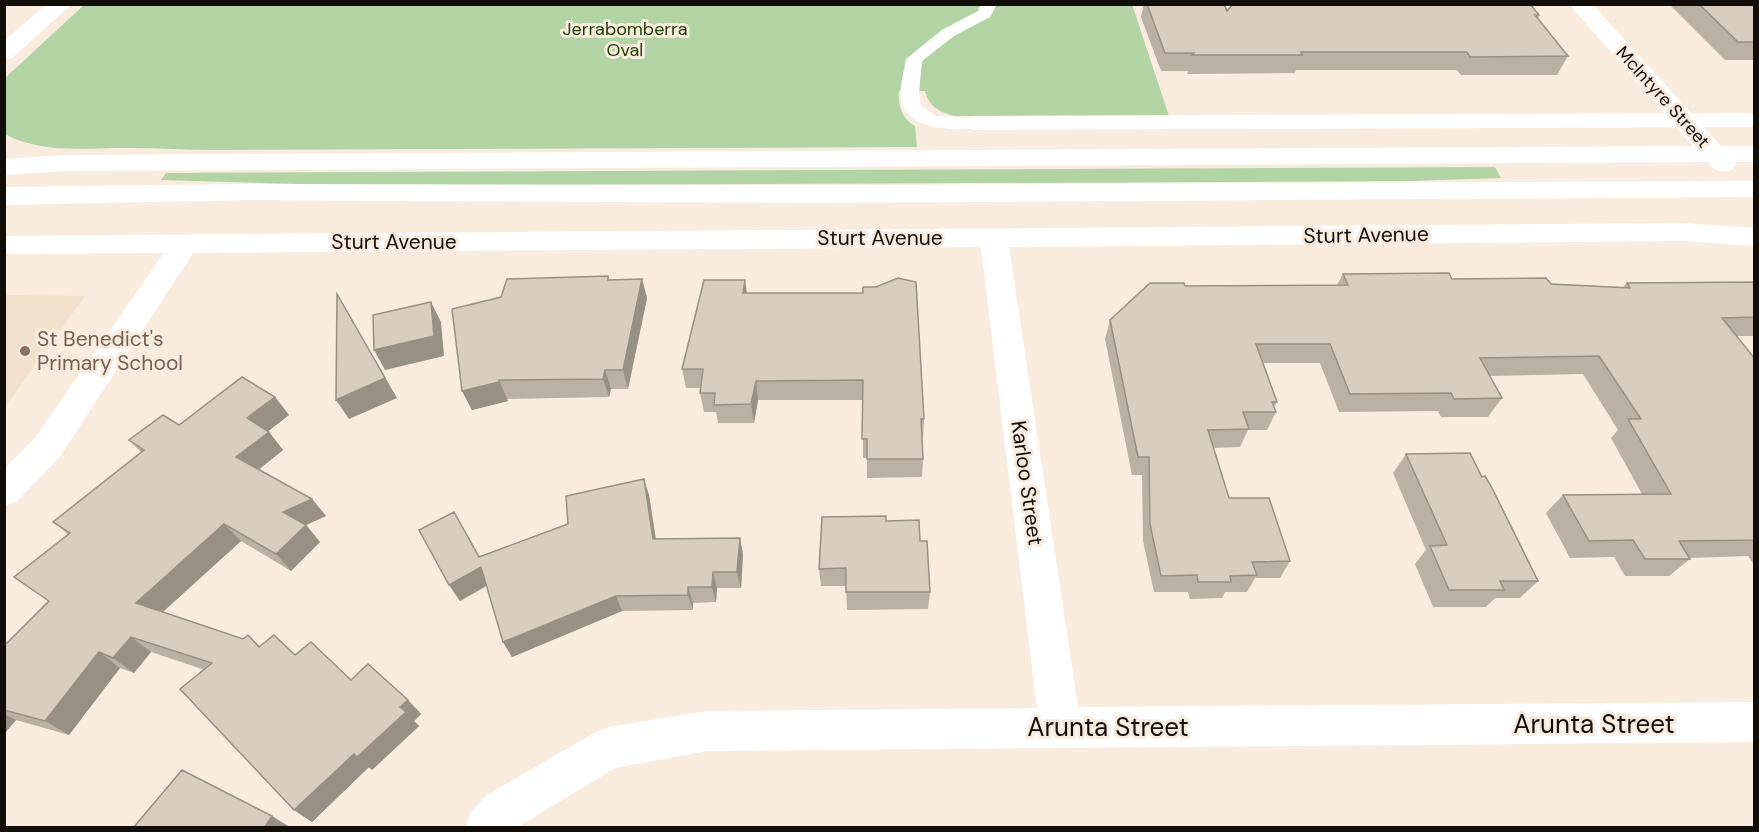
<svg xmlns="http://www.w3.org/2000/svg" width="1759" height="832" font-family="'DM Sans',sans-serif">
	<rect width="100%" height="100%" fill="#f9ecde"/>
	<!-- built -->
	<path fill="#f3e1cc" d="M 5,295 L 85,296 L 5,407 L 4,295 Z"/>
	<!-- green -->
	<path fill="#b2d3a3" d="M 1132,4 L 1169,116 L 955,116 C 939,112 929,107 925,91 L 899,91 C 898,105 901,118 915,126 L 917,147 L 214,150 C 186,150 159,148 131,148 C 88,147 44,155 5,134 L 4,79 L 84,5 Z
		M 1495,167 L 1501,178 L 1411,181 L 362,186 L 161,180 L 166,173 Z"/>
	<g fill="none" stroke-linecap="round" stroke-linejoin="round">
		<!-- lane -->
		<path fill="#fff" fill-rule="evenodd" d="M 981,4 L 997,4 L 990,17 L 954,36 L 922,61 L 919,93 L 921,106 L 936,116 L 975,118 L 981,119 L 984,123 L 981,127 C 961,132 912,130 903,107 C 897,92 904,74 906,59 L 942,30 L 978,11 Z"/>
		<!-- street -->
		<path fill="#fff" fill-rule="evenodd" d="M 1754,113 L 1754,127 L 975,130 L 966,128 L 963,123 L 966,118 L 975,116 Z
			M 1682,223 L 1754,228 L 1754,246 L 1682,241 L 1009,247 L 1078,707 L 1754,702 L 1754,742 L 707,751 L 615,768 L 516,828 L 465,828 L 471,812 L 487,795 L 594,733 L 609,727 L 707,711 L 1037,708 L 981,247 L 193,253 L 59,458 L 16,502 L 4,506 L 4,469 L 35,438 L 164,253 L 4,254 L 4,236 Z"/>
		<!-- secondary -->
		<path fill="#fff" fill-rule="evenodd" d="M 47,4 L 72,4 L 12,58 L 4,60 L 4,41 Z
			M 1569,4 L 1592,4 L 1721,146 L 1754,146 L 1754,162 L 1735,162 L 1736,164 L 1732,170 C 1721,173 1715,171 1707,162 L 65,171 L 4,175 L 4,159 L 65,155 L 1693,146 Z
			M 1754,181 L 1754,197 L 815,203 L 248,200 L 4,205 L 4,187 L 248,184 L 815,185 Z"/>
	</g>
	<!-- wall -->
	<path fill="#bab0a3" d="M 1144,4 L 1224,4 L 1227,11 L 1539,15 L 1538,19 L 1568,56 L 1557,75 L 1461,75 L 1457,70 L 1296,70 L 1295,73 L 1187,74 L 1188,71 L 1161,71 L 1141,17 Z
		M 1669,4 L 1755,4 L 1755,60 L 1725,60 Z
		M 1343,274 L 1623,287 L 1627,283 L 1755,282 L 1755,336 L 1737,336 L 1755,359 L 1755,566 L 1748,556 L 1689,558 L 1690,559 L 1669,576 L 1625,576 L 1614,557 L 1570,558 L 1546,513 L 1563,495 L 1642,494 L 1611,438 L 1618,430 L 1583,374 L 1490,376 L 1502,398 L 1488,417 L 1441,417 L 1438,411 L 1339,412 L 1320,363 L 1263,363 L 1277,402 L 1274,407 L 1276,412 L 1267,430 L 1248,430 L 1240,447 L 1213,448 L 1229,498 L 1290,561 L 1280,578 L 1255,578 L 1247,592 L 1225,592 L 1222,598 L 1190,599 L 1188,592 L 1154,592 L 1143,541 L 1142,475 L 1132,475 L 1105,339 L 1110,320 L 1185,286 L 1337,285 Z
		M 608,276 L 609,280 L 642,279 L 647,298 L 628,389 L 611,389 L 609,397 L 507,399 L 508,401 L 472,410 L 462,391 Z
		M 747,293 L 924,419 L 923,438 L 922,438 L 923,459 L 922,477 L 867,478 L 867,458 L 863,458 L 863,400 L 758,400 L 754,423 L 718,423 L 716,412 L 704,412 L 700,393 L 700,388 L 686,388 L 682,369 Z
		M 275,397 L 289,415 L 268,431 L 283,450 L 259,469 L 312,499 L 326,516 L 306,525 L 320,542 L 291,571 L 241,541 L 163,612 L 243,639 L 248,635 L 260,646 L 295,655 L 351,680 L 408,700 L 421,714 L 414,721 L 419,726 L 372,770 L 369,767 L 312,822 L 294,810 L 205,670 L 151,652 L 134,673 L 120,668 L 69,735 L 16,720 L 4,734 L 4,643 L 7,643 L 48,601 L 14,577 L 68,534 L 53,522 L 141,452 L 129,440 Z
		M 1406,454 L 1482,477 L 1538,581 L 1520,598 L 1495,598 L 1486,607 L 1433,607 L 1415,564 L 1426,550 L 1393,473 Z
		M 649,495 L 656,539 L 743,554 L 741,588 L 717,588 L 716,602 L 693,603 L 693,610 L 622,611 L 512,657 L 503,642 L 487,586 L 460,601 L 449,585 L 454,512 L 480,557 Z
		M 886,521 L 920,541 L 930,592 L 928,609 L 847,610 L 846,586 L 821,586 L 819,569 Z"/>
	<!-- shaded-wall -->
	<path fill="#979085" d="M 642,279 L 647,298 L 628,389 L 623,370 Z
		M 745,280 L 748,300 L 743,293 Z
		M 337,294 L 397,398 L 349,419 L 336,400 Z
		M 431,302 L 441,322 L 444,356 L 385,370 L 374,350 Z
		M 605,370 L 611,389 L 609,397 L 603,379 Z
		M 499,380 L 508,401 L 472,410 L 462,391 Z
		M 756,381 L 758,400 L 754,423 L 751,404 Z
		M 275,397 L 289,415 L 262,436 L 247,418 Z
		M 269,432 L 283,450 L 252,475 L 236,457 Z
		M 644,479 L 649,495 L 658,555 L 653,539 Z
		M 312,499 L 326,516 L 297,529 L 283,512 Z
		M 224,524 L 241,541 L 156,618 L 136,603 Z
		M 306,525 L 320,542 L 291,571 L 276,554 Z
		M 740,538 L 743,554 L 741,588 L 737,572 Z
		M 481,567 L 491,583 L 460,601 L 449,585 Z
		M 713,572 L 717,588 L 716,602 L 712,587 Z
		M 688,587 L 693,603 L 693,610 L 688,595 Z
		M 616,596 L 622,611 L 512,657 L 503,642 Z
		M 131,637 L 151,652 L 134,673 L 113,658 Z
		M 99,652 L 120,668 L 69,735 L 45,721 Z
		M 408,700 L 421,714 L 414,721 L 419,726 L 372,770 L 369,767 L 312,822 L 294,810 Z
		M 4,714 L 16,720 L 4,734 Z
		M 272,816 L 288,826 L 287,828 L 264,828 Z"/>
	<!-- building -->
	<path fill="#d8cdbe" stroke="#979085" stroke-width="1.5" d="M 1147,4 L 1224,4 L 1227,11 L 1233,4 L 1530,4 L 1539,15 L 1535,15 L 1568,56 L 1470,57 L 1467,52 L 1301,52 L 1302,55 L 1192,55 L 1194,53 L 1165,53 Z
		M 1699,4 L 1755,4 L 1755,42 L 1738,42 Z
		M 1449,273 L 1452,279 L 1546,278 L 1551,284 L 1630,288 L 1627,283 L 1755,282 L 1755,317 L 1722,318 L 1755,359 L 1755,540 L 1679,541 L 1690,559 L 1645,559 L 1633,540 L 1589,541 L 1563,495 L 1671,494 L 1628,419 L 1641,419 L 1599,356 L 1480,358 L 1502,398 L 1454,399 L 1451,393 L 1350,394 L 1330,344 L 1256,344 L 1277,402 L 1272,402 L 1276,412 L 1243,412 L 1249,429 L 1208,430 L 1229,498 L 1269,498 L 1290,561 L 1252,562 L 1257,575 L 1230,576 L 1231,582 L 1198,582 L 1197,575 L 1161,576 L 1150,524 L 1149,457 L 1138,457 L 1110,320 L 1150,283 L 1184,283 L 1185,286 L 1348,285 L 1343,274 Z
		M 608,276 L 608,280 L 642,279 L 623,370 L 605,370 L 603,379 L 499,380 L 499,382 L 462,391 L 452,309 L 501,297 L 507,279 Z
		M 898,278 L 916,282 L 924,419 L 921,419 L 923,459 L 867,459 L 867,439 L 862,439 L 863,380 L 756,381 L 751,404 L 714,405 L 715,393 L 700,393 L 703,369 L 682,369 L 704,280 L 745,280 L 743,293 L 863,293 L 863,287 L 876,287 Z
		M 337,294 L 385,378 L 336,400 Z
		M 431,302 L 434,336 L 374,350 L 373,315 Z
		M 242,377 L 275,397 L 247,418 L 269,432 L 236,457 L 312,499 L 283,512 L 306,525 L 276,554 L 224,524 L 136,603 L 243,639 L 248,635 L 259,647 L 274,635 L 295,655 L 311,642 L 351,680 L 368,664 L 408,700 L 400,707 L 406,712 L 357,757 L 354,754 L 294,810 L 180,689 L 212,663 L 131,637 L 113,658 L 99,652 L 45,721 L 4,710 L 4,643 L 7,643 L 49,601 L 14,577 L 70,533 L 53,522 L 144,450 L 129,440 L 163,415 L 179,425 Z
		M 1470,453 L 1482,477 L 1485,476 L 1492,488 L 1538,581 L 1500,581 L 1504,590 L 1449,590 L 1430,546 L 1447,545 L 1406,454 Z
		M 644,479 L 653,539 L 740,538 L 737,572 L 713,572 L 712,587 L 688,587 L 688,595 L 616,596 L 503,642 L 481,567 L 449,585 L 419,530 L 454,512 L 479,557 L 568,524 L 566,496 Z
		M 886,516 L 886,521 L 919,520 L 920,541 L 927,541 L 930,592 L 846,592 L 846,568 L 819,569 L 822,517 Z
		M 182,770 L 272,816 L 264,828 L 133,828 Z"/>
	<!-- markers -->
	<circle fill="#8d6e63" stroke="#f9ecde" stroke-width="2" cx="25" cy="351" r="6"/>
	<g text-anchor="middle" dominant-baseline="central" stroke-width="6" stroke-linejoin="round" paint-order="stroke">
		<!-- far-park labels -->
		<g font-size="18" fill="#1c4102" stroke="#f9ecde">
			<text x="625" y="29">Jerrabomberra<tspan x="625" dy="21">Oval</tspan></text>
		</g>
		<!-- far-street labels -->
		<g font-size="18" fill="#110d08" stroke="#f9ecde">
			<text transform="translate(1663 97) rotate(48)">McIntyre Street</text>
		</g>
		<!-- street labels -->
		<g font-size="21" fill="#110d08" stroke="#f9ecde">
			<text transform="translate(1366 235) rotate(-1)">Sturt Avenue</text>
			<text x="880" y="238">Sturt Avenue</text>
			<text x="394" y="242">Sturt Avenue</text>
			<text transform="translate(1027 483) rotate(82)">Karloo Street</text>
		</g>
		<!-- education labels -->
		<g font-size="21" fill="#785e54" stroke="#f9ecde" text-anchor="start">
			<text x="37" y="339">St Benedict's<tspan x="37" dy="24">Primary School</tspan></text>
		</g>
		<!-- near-street labels -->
		<g font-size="26" fill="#110d08" stroke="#f9ecde">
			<text x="1594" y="724">Arunta Street</text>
			<text x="1108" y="727">Arunta Street</text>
		</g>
	</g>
	<!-- border -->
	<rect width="1759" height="832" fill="none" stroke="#110d08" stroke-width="12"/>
</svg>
